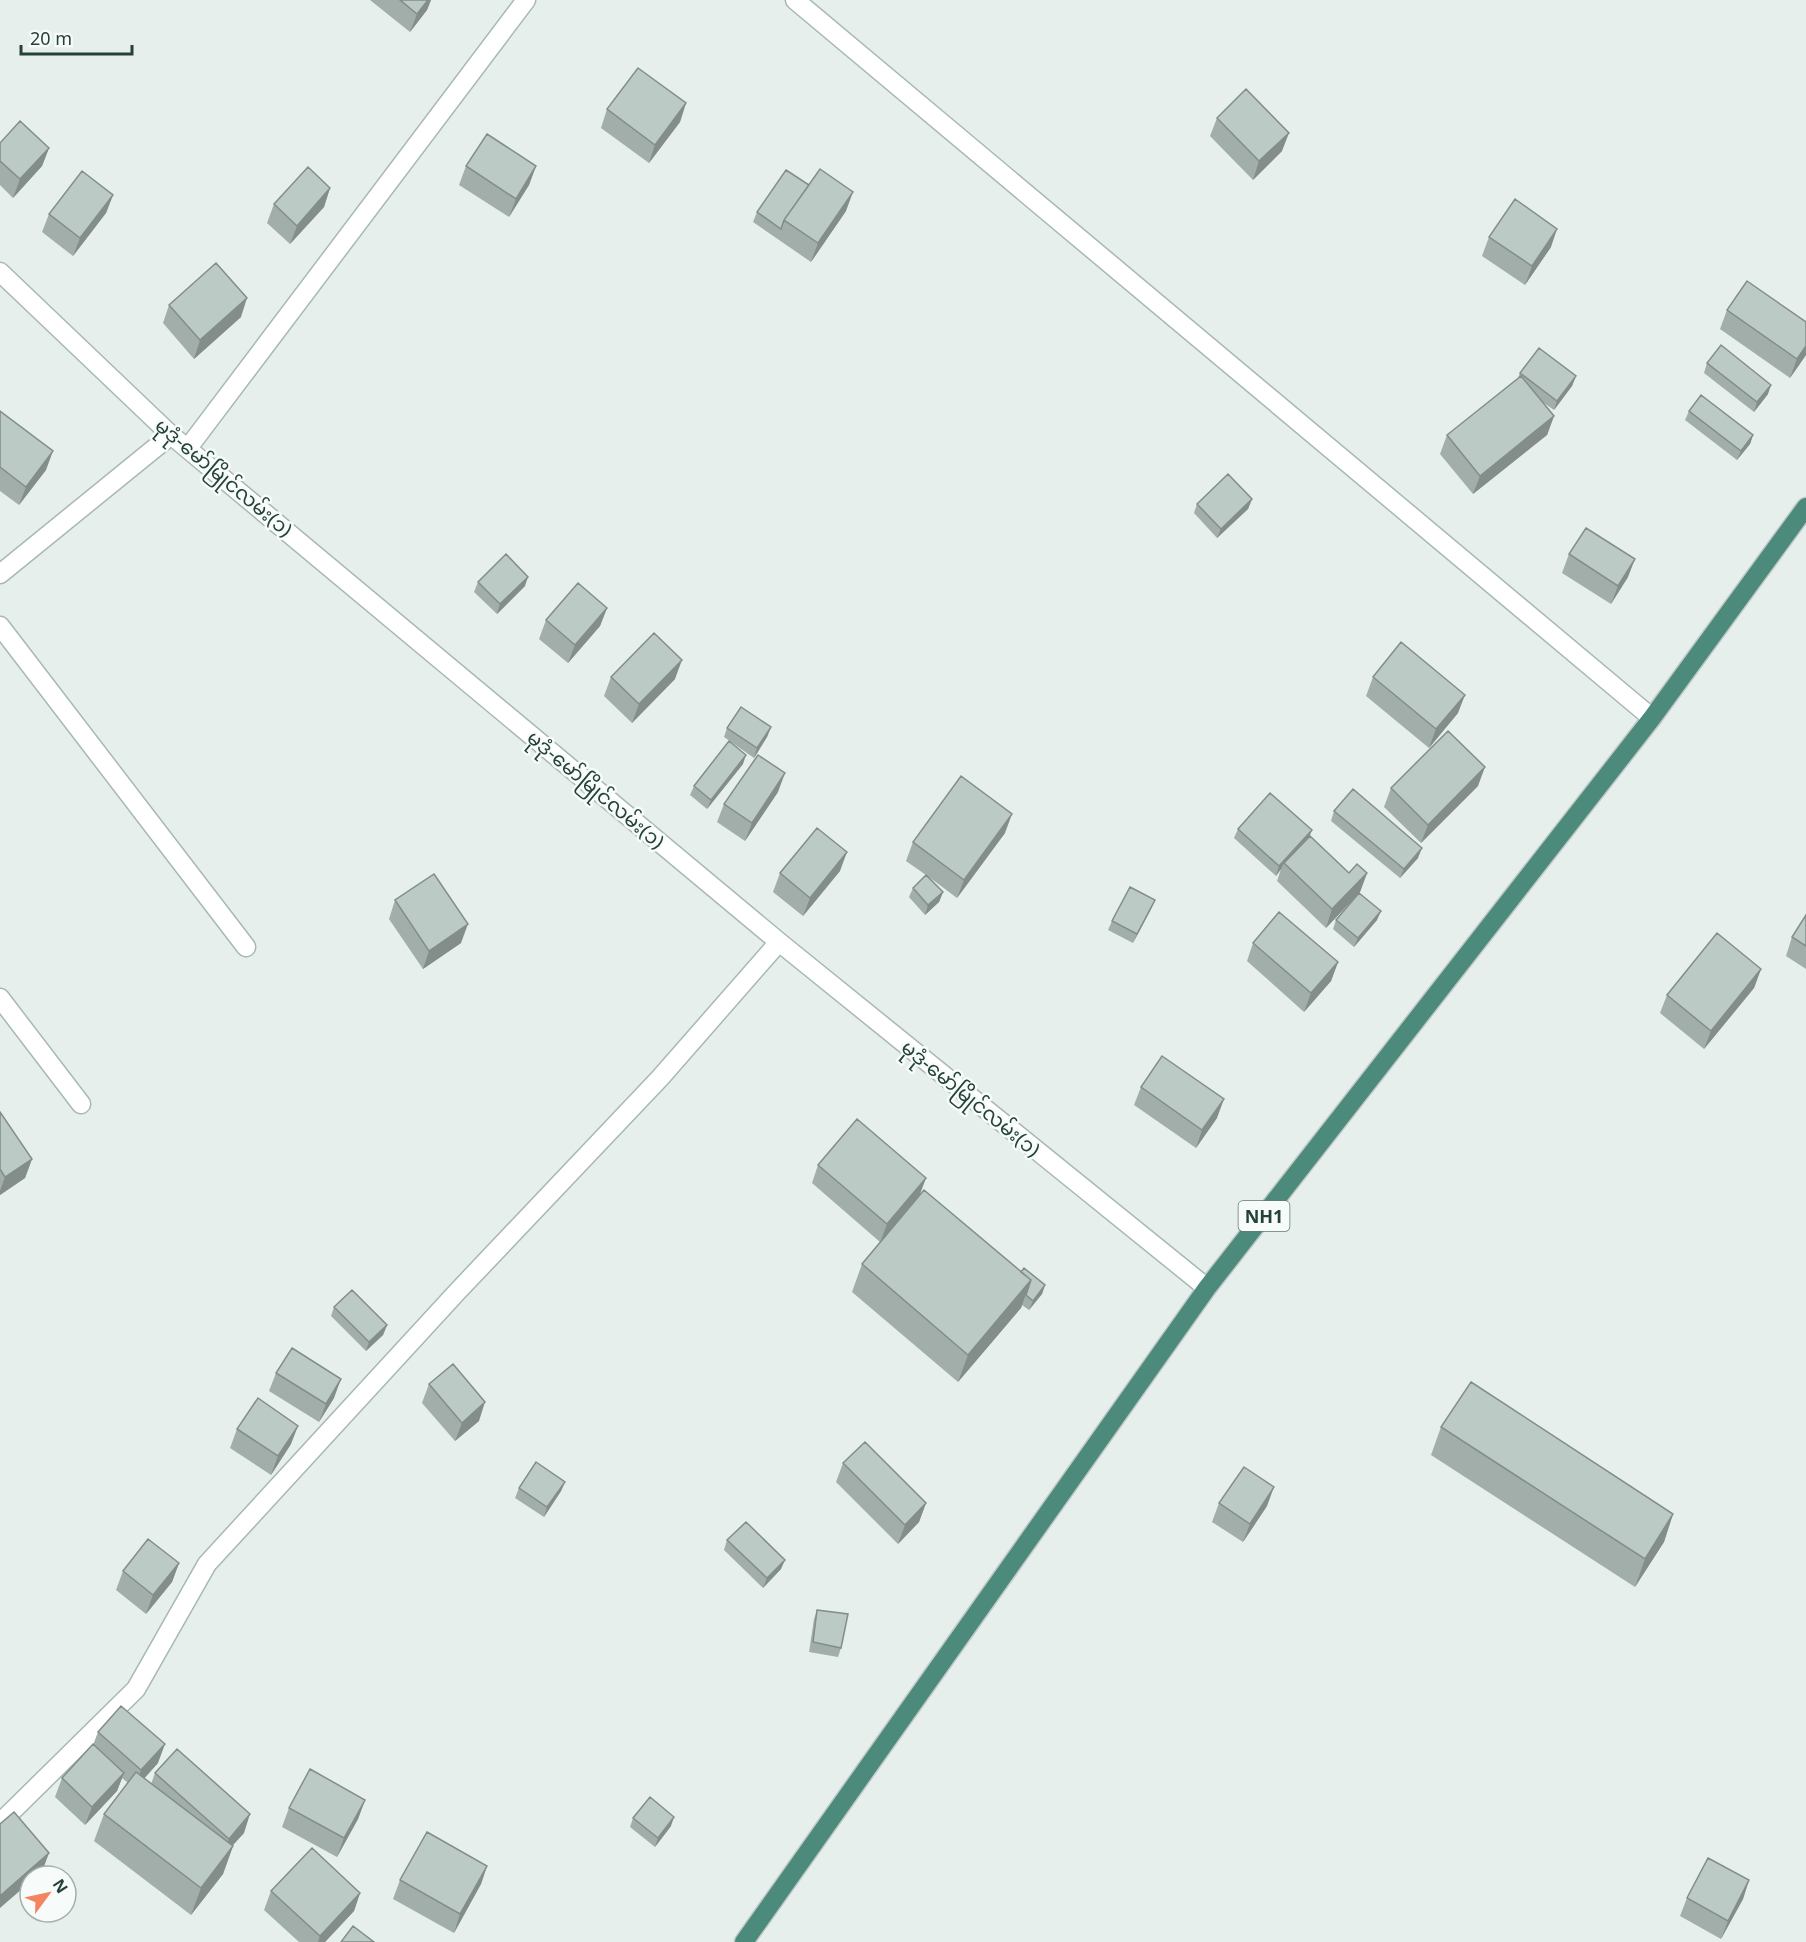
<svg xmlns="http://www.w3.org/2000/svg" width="1806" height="1942" font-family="'Noto Sans','Noto Sans Myanmar',sans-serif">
	<rect width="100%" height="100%" fill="#e6efeb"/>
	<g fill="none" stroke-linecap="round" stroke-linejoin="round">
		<defs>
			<path id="minor" d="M 795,0 L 1652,718
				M 0,272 L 171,435 L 779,942 L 1207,1288
				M 188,448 L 526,0
				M 0,574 L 171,435
				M 0,626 L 246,947
				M 0,998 L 81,1104
				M 0,1823 L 136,1689 L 207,1564 L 457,1292 L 660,1078 L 779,942"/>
			<path id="trunk" d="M 744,1942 L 1207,1288 L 1652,718 L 1806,507"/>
		</defs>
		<!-- minor casing -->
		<use href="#minor" stroke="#a8b8b2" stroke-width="21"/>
		<!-- trunk casing -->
		<use href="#trunk" stroke="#c2cac8" stroke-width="21"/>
		<!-- minor -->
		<use href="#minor" stroke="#fff" stroke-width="18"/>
		<!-- trunk -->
		<use href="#trunk" stroke="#4c8a7c" stroke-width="18"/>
	</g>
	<!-- wall -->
	<path fill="#a1aea9" d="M 370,0 L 431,0 L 427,10 L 410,32 Z
		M 686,103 L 680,122 L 649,163 L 601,128 L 607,109 Z
		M 1217,118 L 1282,151 L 1253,180 L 1210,136 Z
		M 0,143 L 49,148 L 42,166 L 13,198 L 0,185 Z
		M 466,166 L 536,166 L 529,185 L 509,217 L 459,185 Z
		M 330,188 L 324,207 L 290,244 L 267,223 L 274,204 Z
		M 113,195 L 106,213 L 73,256 L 42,232 L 49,214 Z
		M 846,211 L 811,262 L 753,222 L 757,212 Z
		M 1489,237 L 1551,247 L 1525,285 L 1482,256 Z
		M 169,305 L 241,317 L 194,359 L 163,323 Z
		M 1727,310 L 1806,322 L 1806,355 L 1790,378 L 1720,329 Z
		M 1707,363 L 1768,394 L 1754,412 L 1704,373 Z
		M 1520,373 L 1576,376 L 1572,386 L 1554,410 L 1541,401 L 1554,416 L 1547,435 L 1473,494 L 1440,454 L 1447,435 L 1518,378 Z
		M 0,411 L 46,470 L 19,505 L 0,491 Z
		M 1689,411 L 1753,435 L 1750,444 L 1737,460 L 1685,420 Z
		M 1252,499 L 1248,509 L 1217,538 L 1194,513 L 1197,504 Z
		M 1569,554 L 1628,577 L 1611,604 L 1562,573 Z
		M 478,582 L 525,586 L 497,614 L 474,592 Z
		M 607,608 L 600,626 L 568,663 L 539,639 L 546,620 Z
		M 611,677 L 675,679 L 632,723 L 604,696 Z
		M 1373,677 L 1458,713 L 1429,748 L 1366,696 Z
		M 771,727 L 767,737 L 754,758 L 724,737 L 727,728 Z
		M 743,764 L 707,809 L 690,795 L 694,786 Z
		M 1478,786 L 1421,843 L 1384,807 L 1391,788 Z
		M 778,792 L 745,841 L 717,822 L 724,804 Z
		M 1334,811 L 1418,858 L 1400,878 L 1331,821 Z
		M 1238,829 L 1309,836 L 1349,873 L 1367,873 L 1360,892 L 1326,928 L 1277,881 L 1281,869 L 1276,876 L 1234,838 Z
		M 1005,833 L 957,898 L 929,877 L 943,892 L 939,902 L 925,915 L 909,897 L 913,888 L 926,875 L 906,861 L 913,842 Z
		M 840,871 L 803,916 L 773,892 L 780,873 Z
		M 395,900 L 461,943 L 423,969 L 389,919 Z
		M 1151,909 L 1133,943 L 1108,930 L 1112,921 Z
		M 1806,915 L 1806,969 L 1786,956 L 1792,937 Z
		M 1336,920 L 1377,920 L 1354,947 L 1333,929 Z
		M 1253,943 L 1338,962 L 1331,981 L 1304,1012 L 1247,961 Z
		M 1761,969 L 1754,988 L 1704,1049 L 1660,1013 L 1667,995 Z
		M 1141,1087 L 1217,1118 L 1196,1148 L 1134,1105 Z
		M 0,1112 L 32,1159 L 25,1178 L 0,1195 Z
		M 818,1165 L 920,1196 L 1021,1272 L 1045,1285 L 1042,1294 L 1029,1310 L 1022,1305 L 1021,1308 L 958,1382 L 852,1292 L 862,1264 L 880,1242 L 812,1183 Z
		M 334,1307 L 387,1325 L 383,1335 L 366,1351 L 331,1316 Z
		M 276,1373 L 334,1398 L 319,1422 L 269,1391 Z
		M 429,1384 L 479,1421 L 455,1441 L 422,1403 Z
		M 1441,1427 L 1673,1514 L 1664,1542 L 1635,1587 L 1431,1455 Z
		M 237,1429 L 291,1444 L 271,1475 L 230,1448 Z
		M 843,1463 L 926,1503 L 919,1522 L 898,1544 L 836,1482 Z
		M 565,1482 L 561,1491 L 544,1517 L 515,1498 L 519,1488 Z
		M 1219,1503 L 1267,1506 L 1243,1542 L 1212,1522 Z
		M 727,1540 L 781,1569 L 763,1588 L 724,1550 Z
		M 179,1563 L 172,1582 L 146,1614 L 116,1590 L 123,1571 Z
		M 817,1610 L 841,1648 L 838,1657 L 809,1652 L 814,1619 Z
		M 98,1732 L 158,1763 L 144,1778 L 151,1784 L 155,1773 L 244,1833 L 232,1846 L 233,1846 L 223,1874 L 191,1915 L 94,1841 L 104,1814 L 128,1783 L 122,1778 L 117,1791 L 85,1825 L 55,1797 L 62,1778 L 93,1745 Z
		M 365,1800 L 358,1819 L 337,1857 L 282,1827 L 289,1808 Z
		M 633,1818 L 671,1826 L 655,1847 L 630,1827 Z
		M 487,1866 L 481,1884 L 454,1933 L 393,1899 L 400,1880 Z
		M 1749,1880 L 1743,1899 L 1721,1939 L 1680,1916 L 1687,1898 Z
		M 271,1891 L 360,1893 L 354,1911 L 325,1942 L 299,1942 L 264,1910 Z"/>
	<!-- shaded-wall -->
	<path fill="#838d89" d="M 428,0 L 431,0 L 427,10 L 410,32 L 417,14 Z
		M 686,103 L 680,122 L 649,163 L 655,145 Z
		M 1289,133 L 1282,151 L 1253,180 L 1259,161 Z
		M 49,148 L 42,166 L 13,198 L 20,179 Z
		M 536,166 L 529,185 L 509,217 L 516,199 Z
		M 330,188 L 324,207 L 290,244 L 297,226 Z
		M 853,192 L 846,211 L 811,262 L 818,243 Z
		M 113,195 L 106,213 L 73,256 L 80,238 Z
		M 1557,229 L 1551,247 L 1525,285 L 1532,266 Z
		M 247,298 L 241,317 L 194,359 L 200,340 Z
		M 1806,346 L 1806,355 L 1790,378 L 1797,359 Z
		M 1576,376 L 1572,386 L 1554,410 L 1557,401 Z
		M 1771,385 L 1768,394 L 1754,412 L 1757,402 Z
		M 1554,416 L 1547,435 L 1473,494 L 1480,476 Z
		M 1753,435 L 1750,444 L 1737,460 L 1741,451 Z
		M 53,451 L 46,470 L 19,505 L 26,487 Z
		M 1252,499 L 1248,509 L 1217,538 L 1221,529 Z
		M 1635,559 L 1628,577 L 1611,604 L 1618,586 Z
		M 528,577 L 525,586 L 497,614 L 500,604 Z
		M 607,608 L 600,626 L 568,663 L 575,645 Z
		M 682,660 L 675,679 L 632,723 L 639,704 Z
		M 1465,695 L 1458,713 L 1429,748 L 1436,729 Z
		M 771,727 L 767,737 L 754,758 L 757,748 Z
		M 746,755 L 743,764 L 707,809 L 711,800 Z
		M 1485,767 L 1478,786 L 1421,843 L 1428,825 Z
		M 785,773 L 778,792 L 745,841 L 752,823 Z
		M 1012,814 L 1005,833 L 957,898 L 964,880 Z
		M 1312,830 L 1308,840 L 1284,863 L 1281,869 L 1276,876 L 1279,866 Z
		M 1422,848 L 1418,858 L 1400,878 L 1404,869 Z
		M 847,852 L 840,871 L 803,916 L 810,898 Z
		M 1367,873 L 1360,892 L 1326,928 L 1332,909 Z
		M 943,892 L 939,902 L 925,915 L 928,905 Z
		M 1155,900 L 1151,909 L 1133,943 L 1137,934 Z
		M 1381,911 L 1377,920 L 1354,947 L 1358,938 Z
		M 468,924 L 461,943 L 423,969 L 429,951 Z
		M 1338,962 L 1331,981 L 1304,1012 L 1311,993 Z
		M 1761,969 L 1754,988 L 1704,1049 L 1711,1031 Z
		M 1224,1099 L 1217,1118 L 1196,1148 L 1202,1130 Z
		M 32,1159 L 25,1178 L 0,1195 L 0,1191 L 5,1177 Z
		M 926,1178 L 919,1197 L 880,1243 L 887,1224 Z
		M 1031,1280 L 1021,1308 L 958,1382 L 968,1355 Z
		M 1045,1285 L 1042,1294 L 1029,1310 L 1033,1301 Z
		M 387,1325 L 383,1335 L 366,1351 L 369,1342 Z
		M 341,1379 L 334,1398 L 319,1422 L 326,1404 Z
		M 485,1402 L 479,1421 L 455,1441 L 462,1423 Z
		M 298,1426 L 291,1444 L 271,1475 L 278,1456 Z
		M 565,1482 L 561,1491 L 544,1517 L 547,1507 Z
		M 1274,1487 L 1267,1506 L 1243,1542 L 1250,1524 Z
		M 926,1503 L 919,1522 L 898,1544 L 905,1525 Z
		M 1673,1514 L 1664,1542 L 1635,1587 L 1645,1559 Z
		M 785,1560 L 781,1569 L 763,1588 L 767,1578 Z
		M 179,1563 L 172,1582 L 146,1614 L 153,1595 Z
		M 165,1744 L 158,1763 L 135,1789 L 141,1770 Z
		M 124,1773 L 117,1791 L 85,1825 L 92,1807 Z
		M 365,1800 L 358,1819 L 337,1857 L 344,1838 Z
		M 250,1814 L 244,1833 L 222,1857 L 229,1839 Z
		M 674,1817 L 671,1826 L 655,1847 L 658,1838 Z
		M 233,1846 L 223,1874 L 191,1915 L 201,1888 Z
		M 49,1853 L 42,1872 L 37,1876 L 30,1876 L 30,1882 L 0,1908 L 0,1896 Z
		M 487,1866 L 481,1884 L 454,1933 L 460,1914 Z
		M 1749,1880 L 1743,1899 L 1721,1939 L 1728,1921 Z
		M 360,1893 L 354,1911 L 325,1942 L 318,1942 L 320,1936 Z"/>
	<!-- building -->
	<path fill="#bbcac4" stroke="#838d89" stroke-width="1.5" d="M 400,0 L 428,0 L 417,14 Z
		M 638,68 L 686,103 L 655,145 L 607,109 Z
		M 1246,89 L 1289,133 L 1259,161 L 1217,118 Z
		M 20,121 L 49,148 L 20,179 L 0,161 L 0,143 Z
		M 487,134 L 536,166 L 516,199 L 466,166 Z
		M 308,167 L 330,188 L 297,226 L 274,204 Z
		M 820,169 L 853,192 L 818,243 L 784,220 Z
		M 786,170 L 809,185 L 784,220 L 781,229 L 757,212 Z
		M 82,171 L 113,195 L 80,238 L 49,214 Z
		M 1515,199 L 1557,229 L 1532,266 L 1489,237 Z
		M 216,263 L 247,298 L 200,340 L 169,305 Z
		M 1747,281 L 1806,322 L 1806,346 L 1797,359 L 1727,310 Z
		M 1721,345 L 1771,385 L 1757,402 L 1707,363 Z
		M 1539,348 L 1576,376 L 1557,401 L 1520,373 Z
		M 1521,376 L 1554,416 L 1480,476 L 1447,435 Z
		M 1701,395 L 1753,435 L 1741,451 L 1689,411 Z
		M 0,411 L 53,451 L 26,487 L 0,467 Z
		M 1228,474 L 1252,499 L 1221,529 L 1197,504 Z
		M 1586,528 L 1635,559 L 1618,586 L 1569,554 Z
		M 506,554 L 528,577 L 500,604 L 478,582 Z
		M 578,583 L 607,608 L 575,645 L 546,620 Z
		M 654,633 L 682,660 L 639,704 L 611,677 Z
		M 1401,642 L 1465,695 L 1436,729 L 1373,677 Z
		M 741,707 L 771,727 L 757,748 L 727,728 Z
		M 1448,731 L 1485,767 L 1428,825 L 1391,788 Z
		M 729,741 L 746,755 L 711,800 L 694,786 Z
		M 758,755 L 785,773 L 752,823 L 724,804 Z
		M 961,776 L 1012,814 L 964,880 L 913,842 Z
		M 1353,789 L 1422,848 L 1404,869 L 1334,811 Z
		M 1270,793 L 1312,830 L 1279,866 L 1238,829 Z
		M 817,828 L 847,852 L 810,898 L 780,873 Z
		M 1310,836 L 1349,873 L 1357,864 L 1367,873 L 1332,909 L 1284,863 Z
		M 434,874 L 468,924 L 429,951 L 395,900 Z
		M 926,875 L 943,892 L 928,905 L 913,888 Z
		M 1130,887 L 1155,900 L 1137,934 L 1112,921 Z
		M 1359,893 L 1381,911 L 1358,938 L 1336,920 Z
		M 1279,912 L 1338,962 L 1311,993 L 1253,943 Z
		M 1806,915 L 1806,946 L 1792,937 Z
		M 1717,933 L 1761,969 L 1711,1031 L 1667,995 Z
		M 1162,1056 L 1224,1099 L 1202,1130 L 1141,1087 Z
		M 0,1112 L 32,1159 L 5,1177 L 0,1169 Z
		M 857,1119 L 926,1178 L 887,1224 L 818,1165 Z
		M 924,1190 L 1031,1280 L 968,1355 L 862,1264 Z
		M 1024,1268 L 1045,1285 L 1033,1301 L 1026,1295 L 1031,1280 L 1021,1272 Z
		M 352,1290 L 387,1325 L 369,1342 L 334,1307 Z
		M 292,1348 L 341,1379 L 326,1404 L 276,1373 Z
		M 453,1364 L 485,1402 L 462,1423 L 429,1384 Z
		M 1471,1382 L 1673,1514 L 1645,1559 L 1441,1427 Z
		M 258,1398 L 298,1426 L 278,1456 L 237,1429 Z
		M 865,1442 L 926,1503 L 905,1525 L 843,1463 Z
		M 536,1462 L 565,1482 L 547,1507 L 519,1488 Z
		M 1244,1467 L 1274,1487 L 1250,1524 L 1219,1503 Z
		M 746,1522 L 785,1560 L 767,1578 L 727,1540 Z
		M 148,1539 L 179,1563 L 153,1595 L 123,1571 Z
		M 817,1610 L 848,1614 L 841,1648 L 813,1642 Z
		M 121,1706 L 165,1744 L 141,1770 L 98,1732 Z
		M 93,1744 L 124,1773 L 92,1807 L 62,1778 Z
		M 177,1749 L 250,1814 L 229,1839 L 155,1773 Z
		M 310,1769 L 365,1800 L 344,1838 L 289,1808 Z
		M 136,1772 L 233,1846 L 201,1888 L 104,1814 Z
		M 650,1797 L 674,1817 L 658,1838 L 633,1818 Z
		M 14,1812 L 49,1853 L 0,1896 L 0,1824 Z
		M 427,1832 L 487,1866 L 460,1914 L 400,1880 Z
		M 312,1848 L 360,1893 L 320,1936 L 271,1891 Z
		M 1708,1858 L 1749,1880 L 1728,1921 L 1687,1898 Z
		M 353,1926 L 374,1942 L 341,1942 Z"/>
	<g text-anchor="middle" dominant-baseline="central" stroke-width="5" stroke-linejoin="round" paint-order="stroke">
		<!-- shield labels -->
		<rect fill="#f7fbf9" stroke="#637a73" stroke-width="1.5" x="1238.5" y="1201" width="51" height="30" rx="4.5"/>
		<g font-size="18" font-weight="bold" fill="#24423a">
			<text x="1264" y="1216">NH1</text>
		</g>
		<!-- street labels -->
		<g font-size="20" fill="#24423a" stroke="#f7fbf9">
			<text transform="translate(224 477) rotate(40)">မုဒုံ-မော်မြိုင်လမ်း(၁)</text>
			<text transform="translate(596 789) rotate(40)">မုဒုံ-မော်မြိုင်လမ်း(၁)</text>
			<text transform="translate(971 1098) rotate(39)">မုဒုံ-မော်မြိုင်လမ်း(၁)</text>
		</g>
	</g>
	<!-- north arrow -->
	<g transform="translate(48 1894) rotate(57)"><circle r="28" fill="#f7fbf9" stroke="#a3b1ad" stroke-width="1.5"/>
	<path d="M0-4.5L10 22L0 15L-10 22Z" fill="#f4845f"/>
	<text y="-9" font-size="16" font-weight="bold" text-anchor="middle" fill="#24423a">N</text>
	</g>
	<!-- scale -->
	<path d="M21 45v9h111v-9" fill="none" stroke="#24423a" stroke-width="3"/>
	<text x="30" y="45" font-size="18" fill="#24423a" stroke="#f7fbf9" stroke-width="4.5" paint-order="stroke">20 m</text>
</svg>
